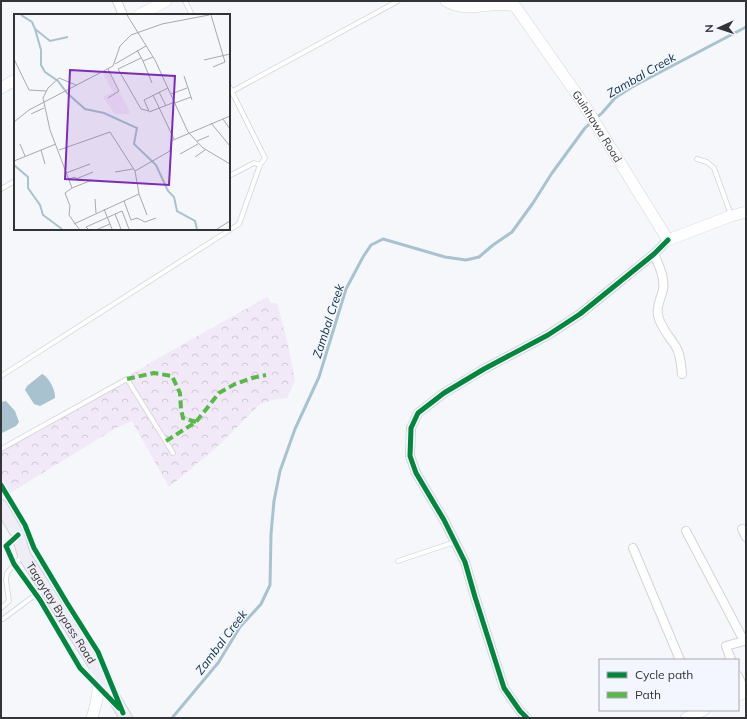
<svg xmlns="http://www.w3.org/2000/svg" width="747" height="719" font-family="Mulish,sans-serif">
	<defs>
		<pattern id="park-crowns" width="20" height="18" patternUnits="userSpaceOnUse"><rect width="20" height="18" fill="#f1e8f8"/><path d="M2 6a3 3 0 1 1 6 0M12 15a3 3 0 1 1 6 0" fill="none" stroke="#cfc8d5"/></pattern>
	</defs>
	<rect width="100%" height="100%" fill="#f6f7fb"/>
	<!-- park -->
	<path fill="url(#park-crowns)" d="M 267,297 L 271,303 L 275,303 L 278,306 L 289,349 L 295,381 L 287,398 L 272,400 L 260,404 L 218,446 L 169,487 L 132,421 L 116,428 L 10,493 L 1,479 L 1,452 L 162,356 Z"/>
	<!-- water -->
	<path fill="#a8c2cf" d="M 42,374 C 49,377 56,391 55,398 L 40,406 L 34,404 L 25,390 L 27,386 Z
		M 6,401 L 15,411 L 19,422 L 16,426 L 2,433 L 1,433 L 1,402 Z"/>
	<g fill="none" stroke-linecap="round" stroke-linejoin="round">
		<!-- stream -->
		<path stroke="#a8c2cf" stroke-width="3" d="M 172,718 L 218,663 L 240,627 L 261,604 L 270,585 L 271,534 L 274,501 L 280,471 L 295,429 L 319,377 L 346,289 L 363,257 L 371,245 L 383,239 L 445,257 L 466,260 L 479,257 L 493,245 L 512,232 L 533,203 L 552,173 L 585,128 L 602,113 L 615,98 L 632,87 L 746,27"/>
		<defs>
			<path id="lane" d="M 185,1 L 192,15
				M 229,86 L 265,158 L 260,165
				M 229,93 L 398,1
				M 697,159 L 707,162 L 714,168 L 731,215
				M 1,189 L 15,181
				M 1,376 L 239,224 L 260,165 L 254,163 L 229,176
				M 1,449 L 127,379 L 173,453
				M 398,561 L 455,542
				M 1,608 L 9,601 L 6,580 L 7,573 L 23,555
				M 3,619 L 35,595 L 45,589"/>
			<path id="street" d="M 117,1 L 123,15
				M 654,254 C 659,266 665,277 663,290 C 661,297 656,308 658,315 C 660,327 670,337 676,347 C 681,355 681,365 682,374
				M 742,529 L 746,537
				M 686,531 L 744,641 L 726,646 L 731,660
				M 633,548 L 680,660
				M 738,676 L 745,692
				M 527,718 L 520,711 L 504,688 L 475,597 L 465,562 L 444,520 L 416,473 L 410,456 L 411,428 L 418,413 L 444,393 L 484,369 L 548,335 L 580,314 L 654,254 L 668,240"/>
			<g id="secondary">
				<path id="s1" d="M 446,1 C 468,14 494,0 515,6 L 583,103 L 668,240 L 731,216 L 746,212"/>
				<path d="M 139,15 L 166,1"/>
				<path d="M 1,88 L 15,80"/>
				<path d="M 738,695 L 746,692"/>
				<path d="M 92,718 C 97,701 101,687 95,670"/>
				<path d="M 686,718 L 704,710"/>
			</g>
			<g id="primary">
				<path id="s2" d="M 1,506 L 18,535 L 24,555 L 92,661 L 126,718"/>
			</g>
		</defs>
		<!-- lane casing -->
		<use href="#lane" stroke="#d3d4d7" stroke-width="5.5"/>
		<!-- street casing -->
		<use href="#street" stroke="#d3d4d7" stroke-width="10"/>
		<!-- secondary casing -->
		<use href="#secondary" stroke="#d3d4d7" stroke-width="12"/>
		<!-- primary casing -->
		<use href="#primary" stroke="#d3d3d6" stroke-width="14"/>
		<!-- lane -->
		<use href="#lane" stroke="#fefefe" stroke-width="4"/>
		<!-- street -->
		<use href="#street" stroke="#fefefe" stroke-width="8"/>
		<!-- secondary -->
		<use href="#secondary" stroke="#fefefe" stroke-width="11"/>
		<!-- primary -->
		<use href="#primary" stroke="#efeef6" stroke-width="12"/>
		<!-- quiet -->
		<path stroke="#58b947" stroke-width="4" stroke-dasharray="8 4" stroke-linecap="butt" d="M 127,379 L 154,373 L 172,376 L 180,393 L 181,409 L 183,418 L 196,422
			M 166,441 L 196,422 L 219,393 L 235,384 L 252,378 L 266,375"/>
		<defs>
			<path id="cycleway" d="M 1,485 L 25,525 L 34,548 L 67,603 L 98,652 L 123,713
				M 18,535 L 6,546 L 14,564 L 40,600 L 80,668 L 119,708
				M 527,718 L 520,711 L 504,688 L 475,597 L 465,562 L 444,520 L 416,473 L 410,456 L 411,428 L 418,413 L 444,393 L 484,369 L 548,335 L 580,314 L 654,254 L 668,240"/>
		</defs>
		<!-- cycleway casing -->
		<use href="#cycleway" stroke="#f3f6fe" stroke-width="8"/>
		<!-- cycleway -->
		<use href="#cycleway" stroke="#00873e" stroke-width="5"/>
	</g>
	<g text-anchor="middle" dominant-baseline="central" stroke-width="3" stroke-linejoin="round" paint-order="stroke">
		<!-- street labels -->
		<g font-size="11" fill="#333438" stroke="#f3f6fe">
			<text stroke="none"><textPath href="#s1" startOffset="216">Guinhawa Road</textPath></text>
			<text stroke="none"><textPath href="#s2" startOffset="123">Tagaytay Bypass Road</textPath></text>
		</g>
		<!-- water labels -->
		<g font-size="12" font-style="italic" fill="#0f313f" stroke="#f3f6fe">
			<text transform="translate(641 75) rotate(-30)">Zambal Creek</text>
			<text transform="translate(328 321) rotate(-72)">Zambal Creek</text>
			<text transform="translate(221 642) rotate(-53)">Zambal Creek</text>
		</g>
	</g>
	<!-- overview -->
	<g transform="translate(14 14)">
		<rect width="216" height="216" fill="#f6f7fb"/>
		<path d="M 94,57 L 116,98 L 114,100 L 101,100 L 89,83 L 99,78 L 89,59 Z" fill="#f1e8f8"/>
		<path fill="none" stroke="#a8c2cf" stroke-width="2" d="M 7,1 L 18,8 L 21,15 L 36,27 L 54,23M 21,15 L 27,36 L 27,51 L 31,58 L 44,67 L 53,79 L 71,95 L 90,99 L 123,114 L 120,130 L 142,151 L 154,177 L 160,183 L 163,197 L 181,207 L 183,215M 0,151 L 14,163 L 14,174 L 26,191 L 29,201 L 48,215"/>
		<path fill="none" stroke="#a8a9ad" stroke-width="1" d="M 113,1 L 141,46 L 174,118 L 189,134 L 216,150M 197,1 L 211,48 L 199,53M 123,36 L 129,47 L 139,43M 127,44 L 104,55 L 127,95 L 135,97M 0,45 L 15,76 L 32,77M 190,46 L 216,40M 129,47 L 138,69M 101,50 L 132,32M 94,55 L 105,77 L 94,84M 170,62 L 178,86M 62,71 L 45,64 L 34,74 L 29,84 L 36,116 L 58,174 L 51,179 L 56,192 L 55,201 L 65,215M 145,78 L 152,92M 157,80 L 173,74M 139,81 L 160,125M 161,89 L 177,83M 135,97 L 130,86 L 154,74M 135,98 L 161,88M 17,100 L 30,94M 209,105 L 216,115M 0,108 L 15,96 L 99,52 L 106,32 L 117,21 L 148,10 L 195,1M 197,109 L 216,132M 183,127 L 195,122M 6,130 L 11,142M 27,136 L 31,150M 45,136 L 96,118 L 121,157M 166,140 L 184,130M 181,143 L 191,136M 0,147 L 42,130M 101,158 L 119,155M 52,159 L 76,150M 55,165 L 61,163 L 62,165 L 79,158M 58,174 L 78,166M 125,180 L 133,201M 81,185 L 82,199M 110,187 L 117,206 L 123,204 L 131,208 L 142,204M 90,195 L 98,215M 101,200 L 107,215M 60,210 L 125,180 L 121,157 L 156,137 L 157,127 L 216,102M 74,215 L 72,213 L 108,197 L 115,215M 84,215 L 96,210M 203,215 L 216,207"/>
		<path fill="#7b2cbf" fill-opacity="0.15" stroke="#7b2cbf" stroke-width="2" d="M 56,56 L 161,62 L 155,171 L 51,165 Z"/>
		<rect width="216" height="216" fill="none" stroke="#333438" stroke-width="2"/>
	</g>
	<!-- border -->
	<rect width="747" height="719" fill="none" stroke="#333438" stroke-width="4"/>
	<!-- legend -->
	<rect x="599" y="659" width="140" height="52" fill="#f3f6fe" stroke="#a6a8af"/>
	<rect x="607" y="672" width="20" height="6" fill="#00873e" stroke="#a6a8af"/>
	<text x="635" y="679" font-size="12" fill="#333438">Cycle path</text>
	<rect x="607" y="692" width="20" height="6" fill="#58b947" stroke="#a6a8af"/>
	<text x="635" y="699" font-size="12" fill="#333438">Path</text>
	<!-- north arrow -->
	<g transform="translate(719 28) rotate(267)" stroke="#f3f6fe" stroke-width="3" paint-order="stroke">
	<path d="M0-3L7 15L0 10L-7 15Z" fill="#333438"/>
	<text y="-6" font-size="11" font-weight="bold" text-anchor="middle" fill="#333438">N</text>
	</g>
</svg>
